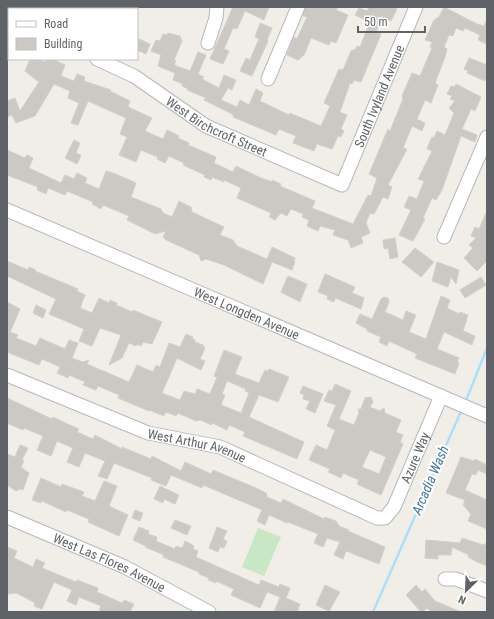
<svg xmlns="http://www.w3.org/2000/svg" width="494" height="619" font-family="'Roboto Condensed',sans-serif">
	<rect width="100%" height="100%" fill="#f1eee8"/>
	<!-- green -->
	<path fill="#c8e7c5" d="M 258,528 L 281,537 L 264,576 L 242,567 Z"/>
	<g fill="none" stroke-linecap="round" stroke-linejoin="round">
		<!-- stream -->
		<path stroke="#abe0fd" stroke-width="2.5" d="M 465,403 L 487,348
			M 373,612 L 462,409"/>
	</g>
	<!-- building -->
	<path fill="#ccc9c4" stroke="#d5cfc6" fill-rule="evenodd" d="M 233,7 L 269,7 L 264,20 L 245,11 L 237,29 L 233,28 L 224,49 L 229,51 L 223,64 L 210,59 Z
		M 306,7 L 310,9 L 311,7 L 338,7 L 336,10 L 348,15 L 336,43 L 331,41 L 329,45 L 311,38 L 304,55 L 298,60 L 287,55 L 294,37 L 297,39 L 307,17 L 303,16 Z
		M 369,7 L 393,7 L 397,9 L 391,21 L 382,17 L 376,32 L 381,34 L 361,82 L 354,80 L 352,84 L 350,83 L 340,112 L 347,115 L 341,129 L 344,131 L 341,137 L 338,136 L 332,149 L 317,144 L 314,151 L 293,143 L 296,136 L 279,129 L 276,135 L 233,117 L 234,115 L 204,100 L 206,98 L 187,90 L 188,89 L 182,86 L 183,84 L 173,80 L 175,73 L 158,66 L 161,55 L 151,51 L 156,40 L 160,41 L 163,34 L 167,35 L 168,33 L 180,36 L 182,41 L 174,60 L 176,61 L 174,65 L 190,71 L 198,52 L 206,55 L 198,74 L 204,77 L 202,79 L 219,88 L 224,75 L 236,80 L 232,90 L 228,88 L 221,100 L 237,107 L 240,100 L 249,105 L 256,89 L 263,93 L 260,101 L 289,115 L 290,113 L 321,126 L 330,106 L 324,103 L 339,69 L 343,70 L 351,51 L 356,49 L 357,46 L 360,47 L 370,22 L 355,15 L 359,8 L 367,11 Z
		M 444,7 L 477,24 L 484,26 L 487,19 L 487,44 L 478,40 L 480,35 L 465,28 L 463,31 L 456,28 L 453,36 L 449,35 L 444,47 L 447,49 L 445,57 L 435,83 L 438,85 L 431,103 L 425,100 L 417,119 L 425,123 L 422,131 L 412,126 L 403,148 L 407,149 L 388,185 L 392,187 L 388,199 L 383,197 L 374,214 L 370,213 L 366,223 L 370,233 L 361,237 L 363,243 L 351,248 L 348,240 L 333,235 L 335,230 L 320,226 L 318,231 L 311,228 L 307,226 L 309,220 L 302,217 L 303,214 L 291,209 L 287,216 L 281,213 L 275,220 L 269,217 L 271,213 L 237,198 L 241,188 L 224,180 L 224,182 L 212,177 L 211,180 L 204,177 L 205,175 L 183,165 L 184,163 L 169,156 L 165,163 L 157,159 L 158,157 L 141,150 L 136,162 L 119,155 L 127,137 L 120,134 L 126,118 L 88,101 L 78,125 L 71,123 L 79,103 L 68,98 L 70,91 L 54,84 L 35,116 L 16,123 L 12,115 L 7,117 L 7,101 L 15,98 L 20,111 L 39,82 L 25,71 L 30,59 L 39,59 L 45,62 L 47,59 L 52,59 L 65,65 L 61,76 L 74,81 L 77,74 L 85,77 L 84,81 L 111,90 L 110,91 L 130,101 L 128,107 L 152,118 L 145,131 L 163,139 L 167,130 L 179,136 L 178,138 L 189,143 L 188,145 L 216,157 L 214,163 L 233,172 L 236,166 L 261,178 L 272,182 L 272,180 L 281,184 L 280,186 L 315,201 L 312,208 L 353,224 L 368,195 L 371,196 L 377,178 L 369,174 L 388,129 L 390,131 L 403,99 L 402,96 L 412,73 L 420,76 L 432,48 L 430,47 L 432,42 L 425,40 L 434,20 L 439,17 Z
		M 260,23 L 272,28 L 267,40 L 268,41 L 252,76 L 240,71 L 246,58 L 250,60 L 252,55 L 259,39 L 255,37 Z
		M 137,38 L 150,44 L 146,54 L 137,50 Z
		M 469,58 L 487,65 L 487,76 L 485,81 L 467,73 L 468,71 L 464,69 Z
		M 456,84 L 481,97 L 475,111 L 471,109 L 462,129 L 477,135 L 475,142 L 461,136 L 442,190 L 436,200 L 432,198 L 423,218 L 425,219 L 413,241 L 399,235 L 411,210 L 404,207 L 409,196 L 417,199 L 424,181 L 418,179 L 432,151 L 427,149 L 432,137 L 434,138 L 437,131 L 445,135 L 454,113 L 449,108 L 455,101 L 450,99 L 452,96 L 447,94 L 451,86 L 455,87 Z
		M 74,140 L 80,143 L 76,153 L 81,155 L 77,164 L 65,158 Z
		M 7,150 L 25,158 L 27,155 L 33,158 L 29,168 L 61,183 L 65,175 L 74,179 L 77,173 L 87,178 L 85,183 L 99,189 L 106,171 L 116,174 L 136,183 L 131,197 L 161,209 L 163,213 L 172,217 L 179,201 L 191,207 L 192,212 L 224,227 L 220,235 L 233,240 L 237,246 L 267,259 L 272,247 L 295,258 L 294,261 L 295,262 L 292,270 L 272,262 L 263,284 L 224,265 L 206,259 L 201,261 L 199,255 L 166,240 L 163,237 L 166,231 L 155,234 L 127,220 L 129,216 L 103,205 L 101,209 L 92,204 L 93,202 L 67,191 L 65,195 L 48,188 L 46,194 L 37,190 L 38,187 L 7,175 Z
		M 487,211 L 487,261 L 477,271 L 464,258 L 473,248 L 469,245 L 476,238 L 471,236 L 475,227 L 479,229 Z
		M 395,238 L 398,257 L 390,259 L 388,248 L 384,249 L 383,240 Z
		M 415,248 L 434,262 L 421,277 L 402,262 Z
		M 7,261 L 28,270 L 29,267 L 36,270 L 35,271 L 78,289 L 77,291 L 85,295 L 80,308 L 92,313 L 99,298 L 109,303 L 110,300 L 117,303 L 116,305 L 132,312 L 133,310 L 162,322 L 152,344 L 143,342 L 141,346 L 137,344 L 136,346 L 129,343 L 122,358 L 109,365 L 121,335 L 100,328 L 92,346 L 79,341 L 84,329 L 49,314 L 56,299 L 7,276 Z
		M 437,262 L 459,270 L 456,284 L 451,277 L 448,287 L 432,281 Z
		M 325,274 L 355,287 L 352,293 L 364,298 L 361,309 L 335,298 L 334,302 L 327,299 L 328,296 L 318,292 Z
		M 288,276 L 307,284 L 300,302 L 281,292 Z
		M 481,277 L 486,285 L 465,298 L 460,290 Z
		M 441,296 L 450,300 L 447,308 L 459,314 L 460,312 L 468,315 L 463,331 L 475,336 L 472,345 L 444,332 L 437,349 L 459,358 L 457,362 L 459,363 L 455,374 L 415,358 L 417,354 L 389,341 L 387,346 L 379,342 L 381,337 L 367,331 L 367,329 L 356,323 L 360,314 L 372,319 L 381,299 L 384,297 L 388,298 L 389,302 L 385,312 L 403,320 L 406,311 L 416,315 L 409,332 L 426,339 Z
		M 7,302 L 20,309 L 10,332 L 18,335 L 16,338 L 36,346 L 40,338 L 65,349 L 69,340 L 78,343 L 72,358 L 83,362 L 89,360 L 87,364 L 129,382 L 137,365 L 153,372 L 156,365 L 160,367 L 169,343 L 180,347 L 186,334 L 193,337 L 192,338 L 195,340 L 195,342 L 203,345 L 205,348 L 200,359 L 205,361 L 201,370 L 177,358 L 162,393 L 180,400 L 184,391 L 195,394 L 197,389 L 210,394 L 217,377 L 214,376 L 224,350 L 242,357 L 235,374 L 259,383 L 265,370 L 268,371 L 269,369 L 289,377 L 278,402 L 259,395 L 249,417 L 304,442 L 297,459 L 243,436 L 245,432 L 229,425 L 227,430 L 212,423 L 211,425 L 201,420 L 196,421 L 178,413 L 176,416 L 166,412 L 164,416 L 149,410 L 149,411 L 118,398 L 119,395 L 98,386 L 96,390 L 83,385 L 85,382 L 69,375 L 68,378 L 57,373 L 60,367 L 42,359 L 39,365 L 7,352 ZM 227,381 L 246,389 L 245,391 L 249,393 L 241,413 L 221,405 L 225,395 L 222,394 Z
		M 36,305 L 46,310 L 43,318 L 33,313 Z
		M 335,384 L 351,391 L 339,419 L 354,425 L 359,413 L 358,409 L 361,409 L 365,398 L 371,397 L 373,402 L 370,407 L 380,411 L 384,408 L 385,413 L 401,420 L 396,432 L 403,435 L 400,442 L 403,444 L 381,495 L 357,484 L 359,480 L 343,473 L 341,478 L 328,472 L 330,469 L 309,460 L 316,445 L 327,450 L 335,430 L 327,426 L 336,405 L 324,401 L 329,390 L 332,391 ZM 370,450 L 386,457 L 379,474 L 362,467 Z
		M 303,386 L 323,394 L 315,413 L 306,409 L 310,401 L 303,399 L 304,395 L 300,393 Z
		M 7,398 L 52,419 L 53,417 L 63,422 L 79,429 L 77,432 L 93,439 L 95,435 L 122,449 L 122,447 L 151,459 L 152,456 L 181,471 L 185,462 L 211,474 L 213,470 L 256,488 L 266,493 L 267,497 L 281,503 L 283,499 L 324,519 L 325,517 L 336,521 L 339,526 L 349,530 L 348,531 L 385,547 L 379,564 L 346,551 L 343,559 L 334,555 L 340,542 L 327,538 L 323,547 L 314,543 L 318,534 L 288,522 L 287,523 L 269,515 L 265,525 L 257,521 L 262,510 L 203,485 L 202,488 L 171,475 L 166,486 L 151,480 L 152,478 L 114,463 L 107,479 L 98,476 L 105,461 L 85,453 L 79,467 L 67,462 L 73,448 L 57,441 L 51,456 L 37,450 L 43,436 L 24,428 L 23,430 L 7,423 Z
		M 20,445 L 28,448 L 22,460 L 24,461 L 21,467 L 29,473 L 23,490 L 20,489 L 16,491 L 7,485 L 7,454 L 15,457 Z
		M 461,457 L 474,461 L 475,459 L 487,465 L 487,474 L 478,470 L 476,475 L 472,474 L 465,490 L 487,500 L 487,529 L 468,521 L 471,514 L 463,505 L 465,500 L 446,493 Z
		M 41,478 L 61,487 L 62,484 L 84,492 L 82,496 L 95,501 L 104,481 L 117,486 L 109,506 L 128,515 L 119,536 L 88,522 L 89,519 L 67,510 L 66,512 L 42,501 L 41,503 L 32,500 Z
		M 160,486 L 179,495 L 175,504 L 164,499 L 163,503 L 154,499 Z
		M 135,510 L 143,513 L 140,521 L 132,518 Z
		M 175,520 L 191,526 L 187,535 L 171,528 Z
		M 139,527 L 149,531 L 148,534 L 157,537 L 156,541 L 175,549 L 176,546 L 182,548 L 185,541 L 194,546 L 193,549 L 198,551 L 196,557 L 259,585 L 261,580 L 279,587 L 280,584 L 290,588 L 286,598 L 300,604 L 297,612 L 274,612 L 280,597 L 267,592 L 260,608 L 231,595 L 234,589 L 216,581 L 216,583 L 208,580 L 209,578 L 199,574 L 199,572 L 163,557 L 164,555 L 145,547 L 146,546 L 133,540 Z
		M 217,527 L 227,531 L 223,539 L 227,541 L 224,548 L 220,547 L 218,552 L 209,548 Z
		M 462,538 L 483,545 L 487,543 L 487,566 L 477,562 L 468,557 L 469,555 L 452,547 L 451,555 L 438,555 L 438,559 L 425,558 L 426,540 L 460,543 Z
		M 7,547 L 17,551 L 14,558 L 33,567 L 36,559 L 45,563 L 42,568 L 76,582 L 77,580 L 98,588 L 97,592 L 122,603 L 124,600 L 134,604 L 130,612 L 104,612 L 99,610 L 101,606 L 79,597 L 76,605 L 67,601 L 72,590 L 54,582 L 42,609 L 34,606 L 35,603 L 28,599 L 16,593 L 8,594 Z
		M 325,585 L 340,592 L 329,611 L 316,605 Z
		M 416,585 L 422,592 L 425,589 L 435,601 L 461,612 L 431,612 L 428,608 L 421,612 L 406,595 Z"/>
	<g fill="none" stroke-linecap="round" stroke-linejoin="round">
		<defs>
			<g id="minor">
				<path d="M 24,9 L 25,7"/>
				<path d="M 7,18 L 9,19"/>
				<path d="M 208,43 L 216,18 L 217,7"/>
				<path d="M 7,47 L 9,42"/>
				<path id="s1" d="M 97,59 L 134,76 L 206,126 L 342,185 L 416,7"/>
				<path d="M 268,79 L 298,7"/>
				<path id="s2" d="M 7,210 L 487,416"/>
				<path d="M 444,237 L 487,137"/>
				<path id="s3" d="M 7,375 L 148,433 L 220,447 L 377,518 L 385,518 L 394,507 L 441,396"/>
				<path id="s4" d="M 7,517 L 125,567 L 209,612"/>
				<path d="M 445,579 L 456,579 L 487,591"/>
			</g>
		</defs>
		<!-- minor casing -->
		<use href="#minor" stroke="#b5b8bc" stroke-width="15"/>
		<!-- minor -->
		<use href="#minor" stroke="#fff" stroke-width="13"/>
	</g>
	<g text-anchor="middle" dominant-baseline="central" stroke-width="4" stroke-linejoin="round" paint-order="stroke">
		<!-- street labels -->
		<g font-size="13" fill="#5f6367" stroke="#fff">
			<text stroke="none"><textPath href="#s1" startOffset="373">South Ivyland Avenue</textPath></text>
			<text stroke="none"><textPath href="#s1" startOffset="138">West Birchcroft Street</textPath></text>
			<text stroke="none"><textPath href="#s2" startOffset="261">West Longden Avenue</textPath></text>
			<text stroke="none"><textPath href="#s3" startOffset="203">West Arthur Avenue</textPath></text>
			<text stroke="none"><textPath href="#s3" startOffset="474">Azure Way</textPath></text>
			<text stroke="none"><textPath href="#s4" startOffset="112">West Las Flores Avenue</textPath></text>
		</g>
		<!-- water labels -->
		<g font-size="14" font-style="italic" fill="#40769f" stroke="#fff">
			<text transform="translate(430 480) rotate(-67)">Arcadia Wash</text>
		</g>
	</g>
	<!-- border -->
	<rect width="494" height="619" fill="none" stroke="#5f6367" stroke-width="16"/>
	<!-- legend -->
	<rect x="8" y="8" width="130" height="52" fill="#ffffff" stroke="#bfc1c2"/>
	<rect x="16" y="21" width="20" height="6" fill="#ffffff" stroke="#bfc1c2"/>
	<text x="44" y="28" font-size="12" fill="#5f6367">Road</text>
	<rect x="16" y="38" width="20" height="12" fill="#ccc9c4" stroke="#bfc1c2"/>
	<text x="44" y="48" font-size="12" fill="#5f6367">Building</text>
	<!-- north arrow -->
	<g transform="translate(466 591) rotate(204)" stroke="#ffffff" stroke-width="3" paint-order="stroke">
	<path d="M0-3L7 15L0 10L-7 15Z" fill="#5f6367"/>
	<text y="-6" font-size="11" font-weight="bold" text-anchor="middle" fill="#5f6367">N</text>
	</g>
	<!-- scale -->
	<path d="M358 26v6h67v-6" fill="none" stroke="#5f6367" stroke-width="2"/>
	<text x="364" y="26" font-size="12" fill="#5f6367" stroke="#ffffff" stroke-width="3" paint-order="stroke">50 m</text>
</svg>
